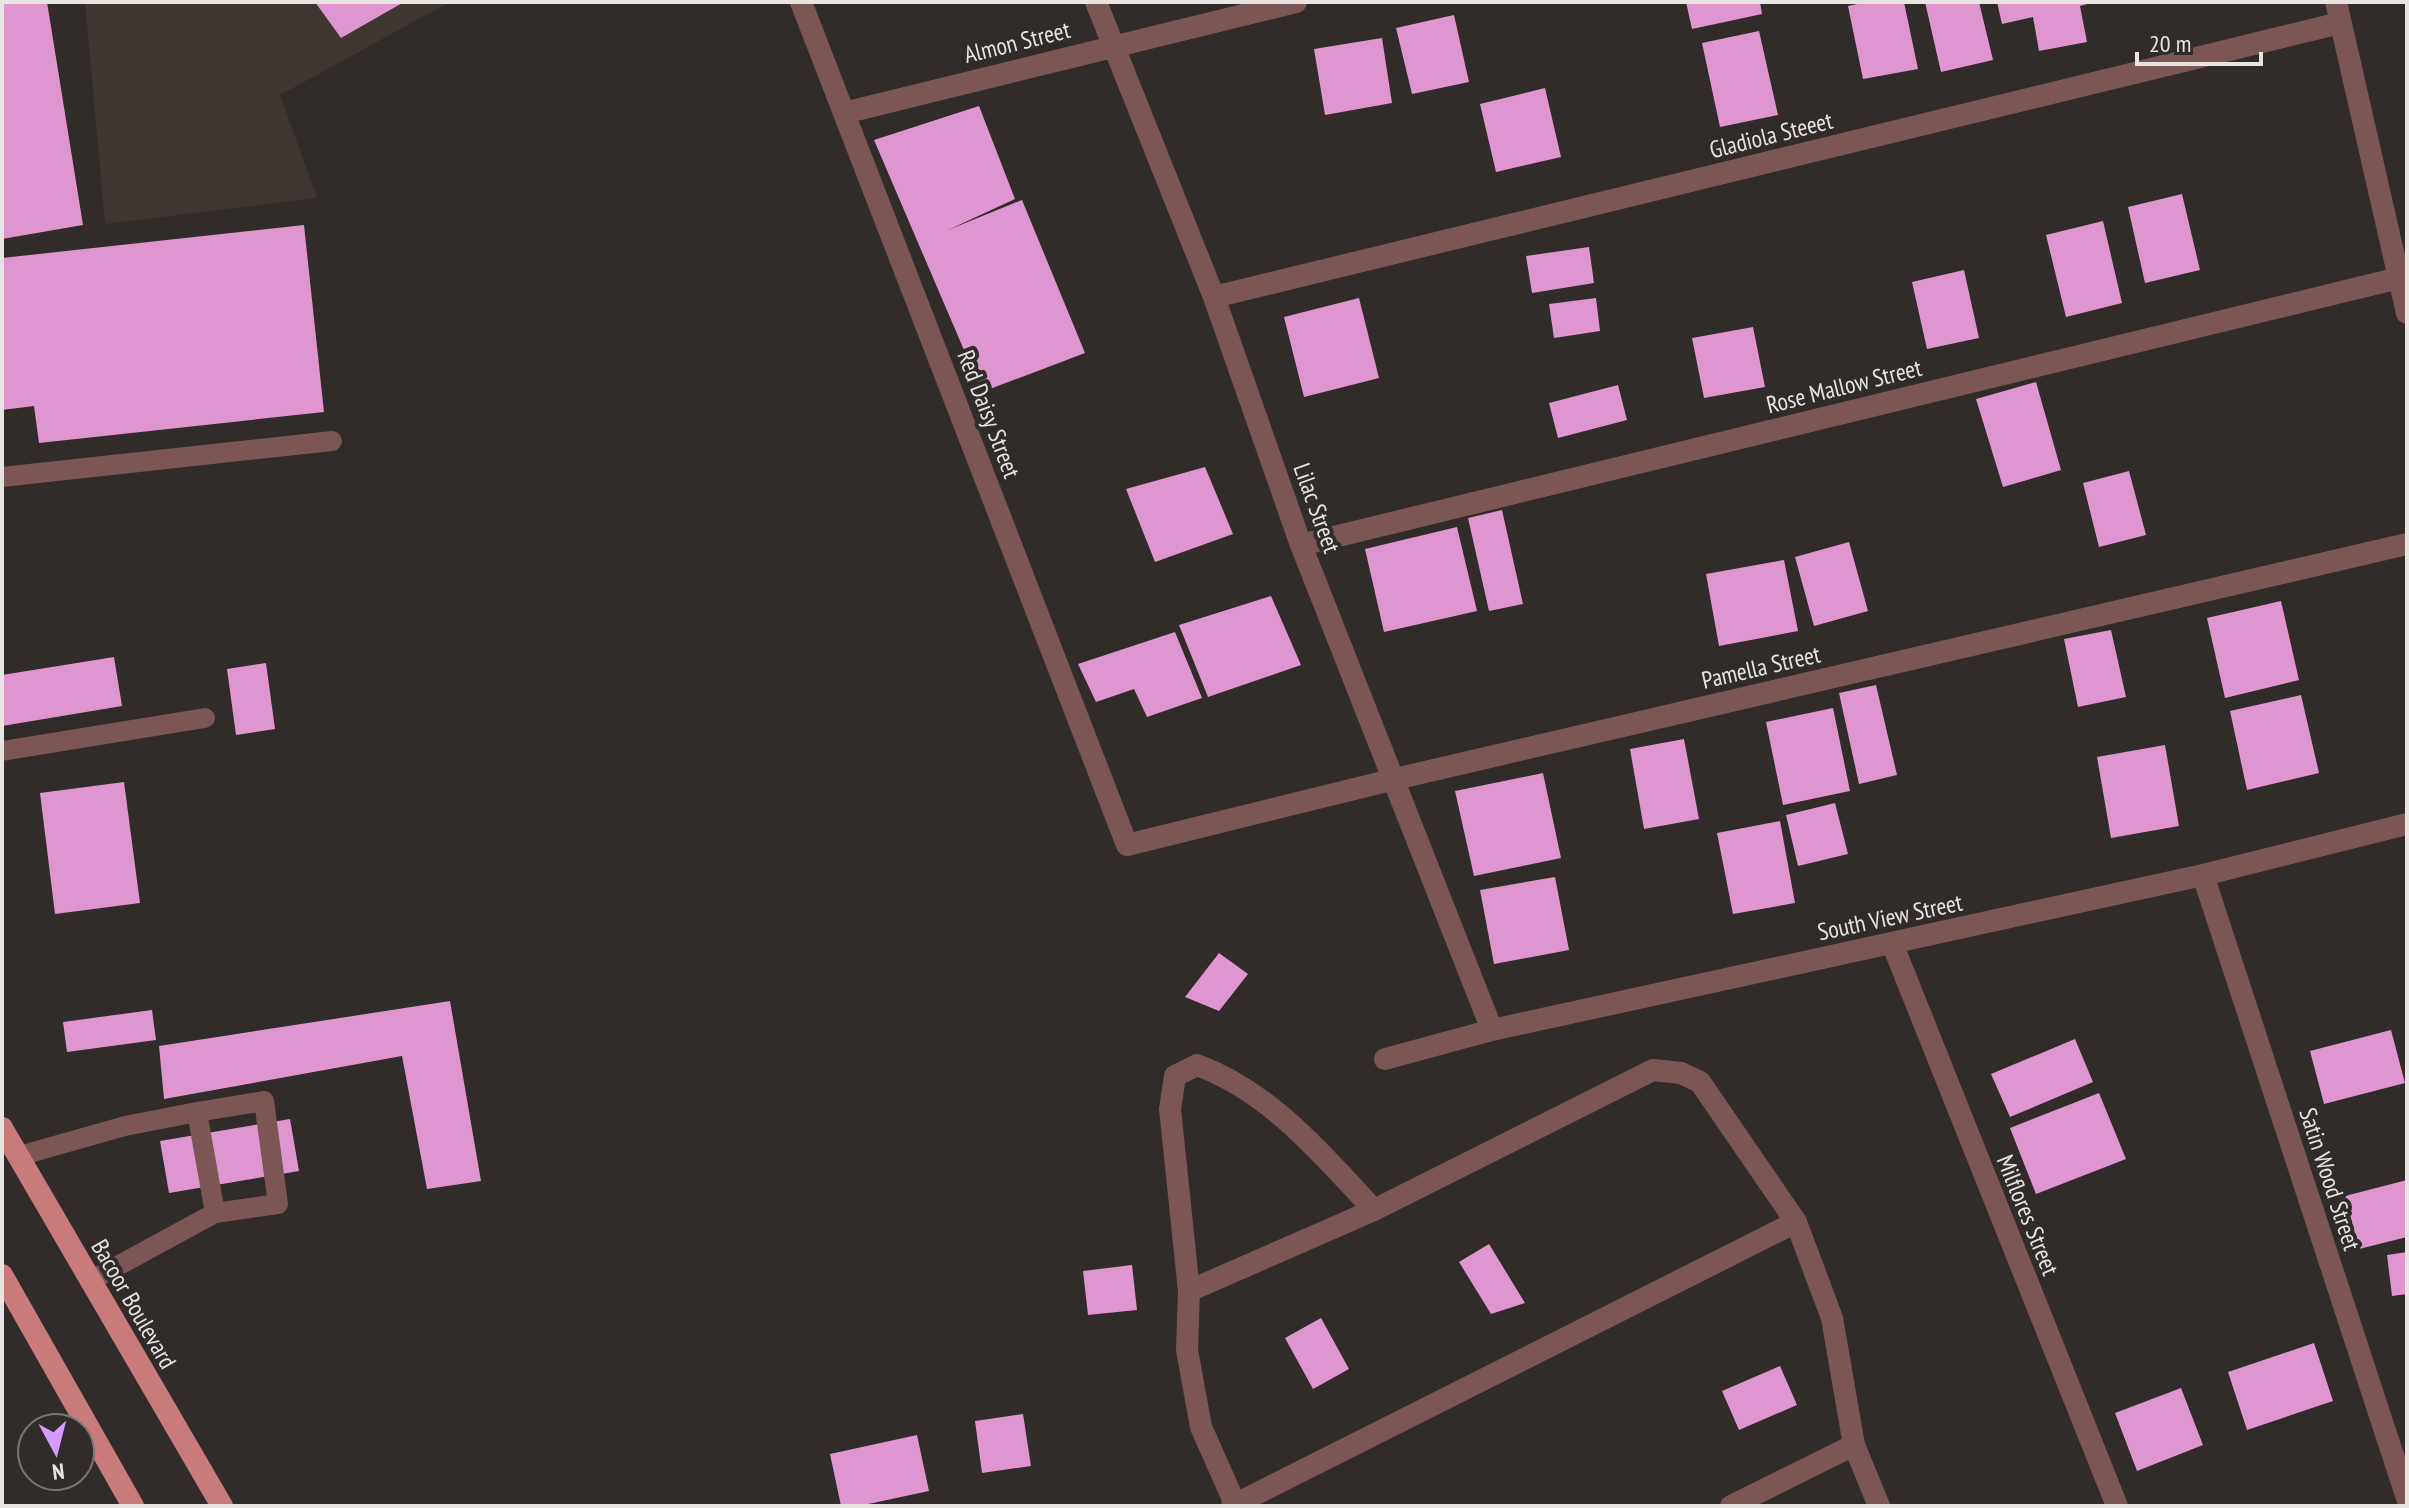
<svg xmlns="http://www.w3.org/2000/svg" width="2409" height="1508" font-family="'PT Sans Narrow',sans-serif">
	<rect width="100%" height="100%" fill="#312b29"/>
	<!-- built -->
	<path fill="#403631" d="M 85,2 L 450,2 L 280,95 L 317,198 L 105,224 Z"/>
	<!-- building -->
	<path fill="#df96d0" d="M 2,2 L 47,2 L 83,225 L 2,239 Z
		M 315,2 L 404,2 L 341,38 Z
		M 1686,2 L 1760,2 L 1762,14 L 1692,29 Z
		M 1867,2 L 1904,2 L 1918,69 L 1863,79 L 1848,6 Z
		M 1925,2 L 1979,2 L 1993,60 L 1941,72 Z
		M 1997,2 L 2095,2 L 2080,6 L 2087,42 L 2039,51 L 2033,17 L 2002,24 Z
		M 1454,15 L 1469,82 L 1412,94 L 1396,28 Z
		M 1759,31 L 1778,115 L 1720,127 L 1702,43 Z
		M 1382,38 L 1392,103 L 1325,115 L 1314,49 Z
		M 1545,88 L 1561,157 L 1496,172 L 1480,104 Z
		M 979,106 L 1015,199 L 948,230 L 1022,200 L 1085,353 L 982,392 L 874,140 Z
		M 2182,194 L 2200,270 L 2145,283 L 2128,207 Z
		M 2103,221 L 2122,303 L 2066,317 L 2046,235 Z
		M 304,225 L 324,412 L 39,443 L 34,406 L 2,410 L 2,258 Z
		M 1589,247 L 1594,283 L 1532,293 L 1526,256 Z
		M 1964,270 L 1979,338 L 1927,349 L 1912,282 Z
		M 1359,298 L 1379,378 L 1304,397 L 1284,317 Z
		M 1596,298 L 1600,331 L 1554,338 L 1549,304 Z
		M 1753,327 L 1765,387 L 1704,398 L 1692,338 Z
		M 2036,382 L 2061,470 L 2003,487 L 1976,399 Z
		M 1618,385 L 1627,420 L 1558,438 L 1549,403 Z
		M 1205,467 L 1233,534 L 1155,562 L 1126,489 Z
		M 2129,471 L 2146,535 L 2099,547 L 2083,483 Z
		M 1502,510 L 1523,604 L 1489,611 L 1468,518 Z
		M 1457,527 L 1477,611 L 1384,632 L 1365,549 Z
		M 1849,542 L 1868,611 L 1814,626 L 1795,557 Z
		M 1784,560 L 1798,631 L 1719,646 L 1706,574 Z
		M 1271,596 L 1301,665 L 1208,697 L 1179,625 Z
		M 2281,601 L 2299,680 L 2225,698 L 2207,618 Z
		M 2111,630 L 2126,697 L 2078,707 L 2064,639 Z
		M 1175,632 L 1202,698 L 1147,717 L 1134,689 L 1096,702 L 1078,664 Z
		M 114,657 L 122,706 L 2,726 L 2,675 Z
		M 266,663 L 275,729 L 236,735 L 227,669 Z
		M 1876,685 L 1897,775 L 1859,784 L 1839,693 Z
		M 2301,695 L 2319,773 L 2247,790 L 2230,711 Z
		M 1833,708 L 1850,791 L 1783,805 L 1766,722 Z
		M 1684,739 L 1699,819 L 1644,829 L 1630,749 Z
		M 2165,745 L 2179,826 L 2111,838 L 2097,757 Z
		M 1543,773 L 1561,858 L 1474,876 L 1455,791 Z
		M 124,782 L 140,903 L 55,914 L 40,793 Z
		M 1835,803 L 1848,854 L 1798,866 L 1786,815 Z
		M 1780,821 L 1795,903 L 1733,914 L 1717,833 Z
		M 1555,877 L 1569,950 L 1494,964 L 1480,890 Z
		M 1219,953 L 1248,974 L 1219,1011 L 1185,997 Z
		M 450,1001 L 481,1181 L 427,1189 L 402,1056 L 164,1099 L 159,1046 Z
		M 152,1010 L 156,1040 L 67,1052 L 63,1022 Z
		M 2391,1030 L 2405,1083 L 2324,1104 L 2310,1051 Z
		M 2075,1039 L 2093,1082 L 2010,1117 L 1991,1074 Z
		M 2099,1093 L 2126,1159 L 2036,1194 L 2010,1128 Z
		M 290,1119 L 299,1171 L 169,1193 L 160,1141 Z
		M 2407,1180 L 2407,1237 L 2359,1249 L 2345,1196 Z
		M 1489,1244 L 1525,1303 L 1491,1314 L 1459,1262 Z
		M 2407,1252 L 2407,1294 L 2392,1296 L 2387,1255 Z
		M 1132,1265 L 1137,1310 L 1088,1315 L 1083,1271 Z
		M 1321,1318 L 1349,1369 L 1313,1389 L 1285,1338 Z
		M 2314,1343 L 2333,1401 L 2247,1430 L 2228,1372 Z
		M 1780,1366 L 1797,1405 L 1739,1430 L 1722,1391 Z
		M 2181,1388 L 2203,1445 L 2137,1471 L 2115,1413 Z
		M 1023,1414 L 1031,1466 L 982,1473 L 975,1421 Z
		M 917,1435 L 929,1491 L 859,1506 L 841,1506 L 830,1454 Z"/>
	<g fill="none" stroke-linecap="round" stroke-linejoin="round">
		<!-- service -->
		<path stroke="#7c5555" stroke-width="20" d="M 2,477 L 332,441
			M 2,751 L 205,718
			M 19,1156 L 125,1126 L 197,1112 L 215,1213
			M 90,1281 L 215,1213 L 278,1204 L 264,1101 L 197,1112"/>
		<!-- minor -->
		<path stroke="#7c5555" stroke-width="22" d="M 801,2 L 1127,845 L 1395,779 L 2407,544
			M 1096,2 L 1214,297 L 1301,545 L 1492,1030
			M 2336,2 L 2407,313
			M 844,113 L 1296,2
			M 1214,297 L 2340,23
			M 1301,545 L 2399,278
			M 2203,875 L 2407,1498
			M 1892,943 L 2117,1506
			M 1385,1059 L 1492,1030 L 2203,875 L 2407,824
			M 1189,1291 L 1374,1210 L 1653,1070 L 1681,1073 L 1700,1082 L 1796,1222 L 1832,1318 L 1854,1445 L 1879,1506
			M 1232,1506 L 1796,1222
			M 1236,1506 L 1201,1427 L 1187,1350 L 1189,1291 L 1170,1109 L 1175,1076 L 1197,1065 C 1269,1091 1323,1155 1374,1210
			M 1731,1506 L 1854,1445"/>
		<!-- primary -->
		<path stroke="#c97b7c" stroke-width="22" d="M 2,1128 L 222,1506
			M 2,1275 L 133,1506"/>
	</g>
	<g text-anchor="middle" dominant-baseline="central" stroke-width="8" stroke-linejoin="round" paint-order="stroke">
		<!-- street labels -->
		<g font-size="24" fill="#e7e4e2" stroke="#312b29">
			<text transform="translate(1017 42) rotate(-14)">Almon Street</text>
			<text transform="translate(1771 135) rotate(-14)">Gladiola Steeet</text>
			<text transform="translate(1844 386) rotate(-14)">Rose Mallow Street</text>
			<text transform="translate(989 414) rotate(69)">Red Daisy Street</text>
			<text transform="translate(1317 508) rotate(70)">Lilac Street</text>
			<text transform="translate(1761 667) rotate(-13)">Pamella Street</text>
			<text transform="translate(1890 917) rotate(-12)">South View Street</text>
			<text transform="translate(2330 1179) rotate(72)">Satin Wood Street</text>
			<text transform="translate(2028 1215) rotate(68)">Milflores Street</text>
			<text transform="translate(134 1304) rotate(60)">Bacoor Boulevard</text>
		</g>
	</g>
	<!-- border -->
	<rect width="2409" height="1508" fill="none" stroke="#e7e4e2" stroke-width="8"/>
	<!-- north arrow -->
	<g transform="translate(56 1452) rotate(173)"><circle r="38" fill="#312b29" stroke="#7a7573" stroke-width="2"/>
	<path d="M0-6L14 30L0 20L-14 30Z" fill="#d49cfc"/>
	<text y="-12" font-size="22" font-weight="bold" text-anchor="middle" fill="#e7e4e2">N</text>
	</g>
	<!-- scale -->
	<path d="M2137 52v12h124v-12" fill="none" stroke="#e7e4e2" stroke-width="4"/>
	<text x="2149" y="52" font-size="24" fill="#e7e4e2" stroke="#312b29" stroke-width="6" paint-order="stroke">20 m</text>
</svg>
